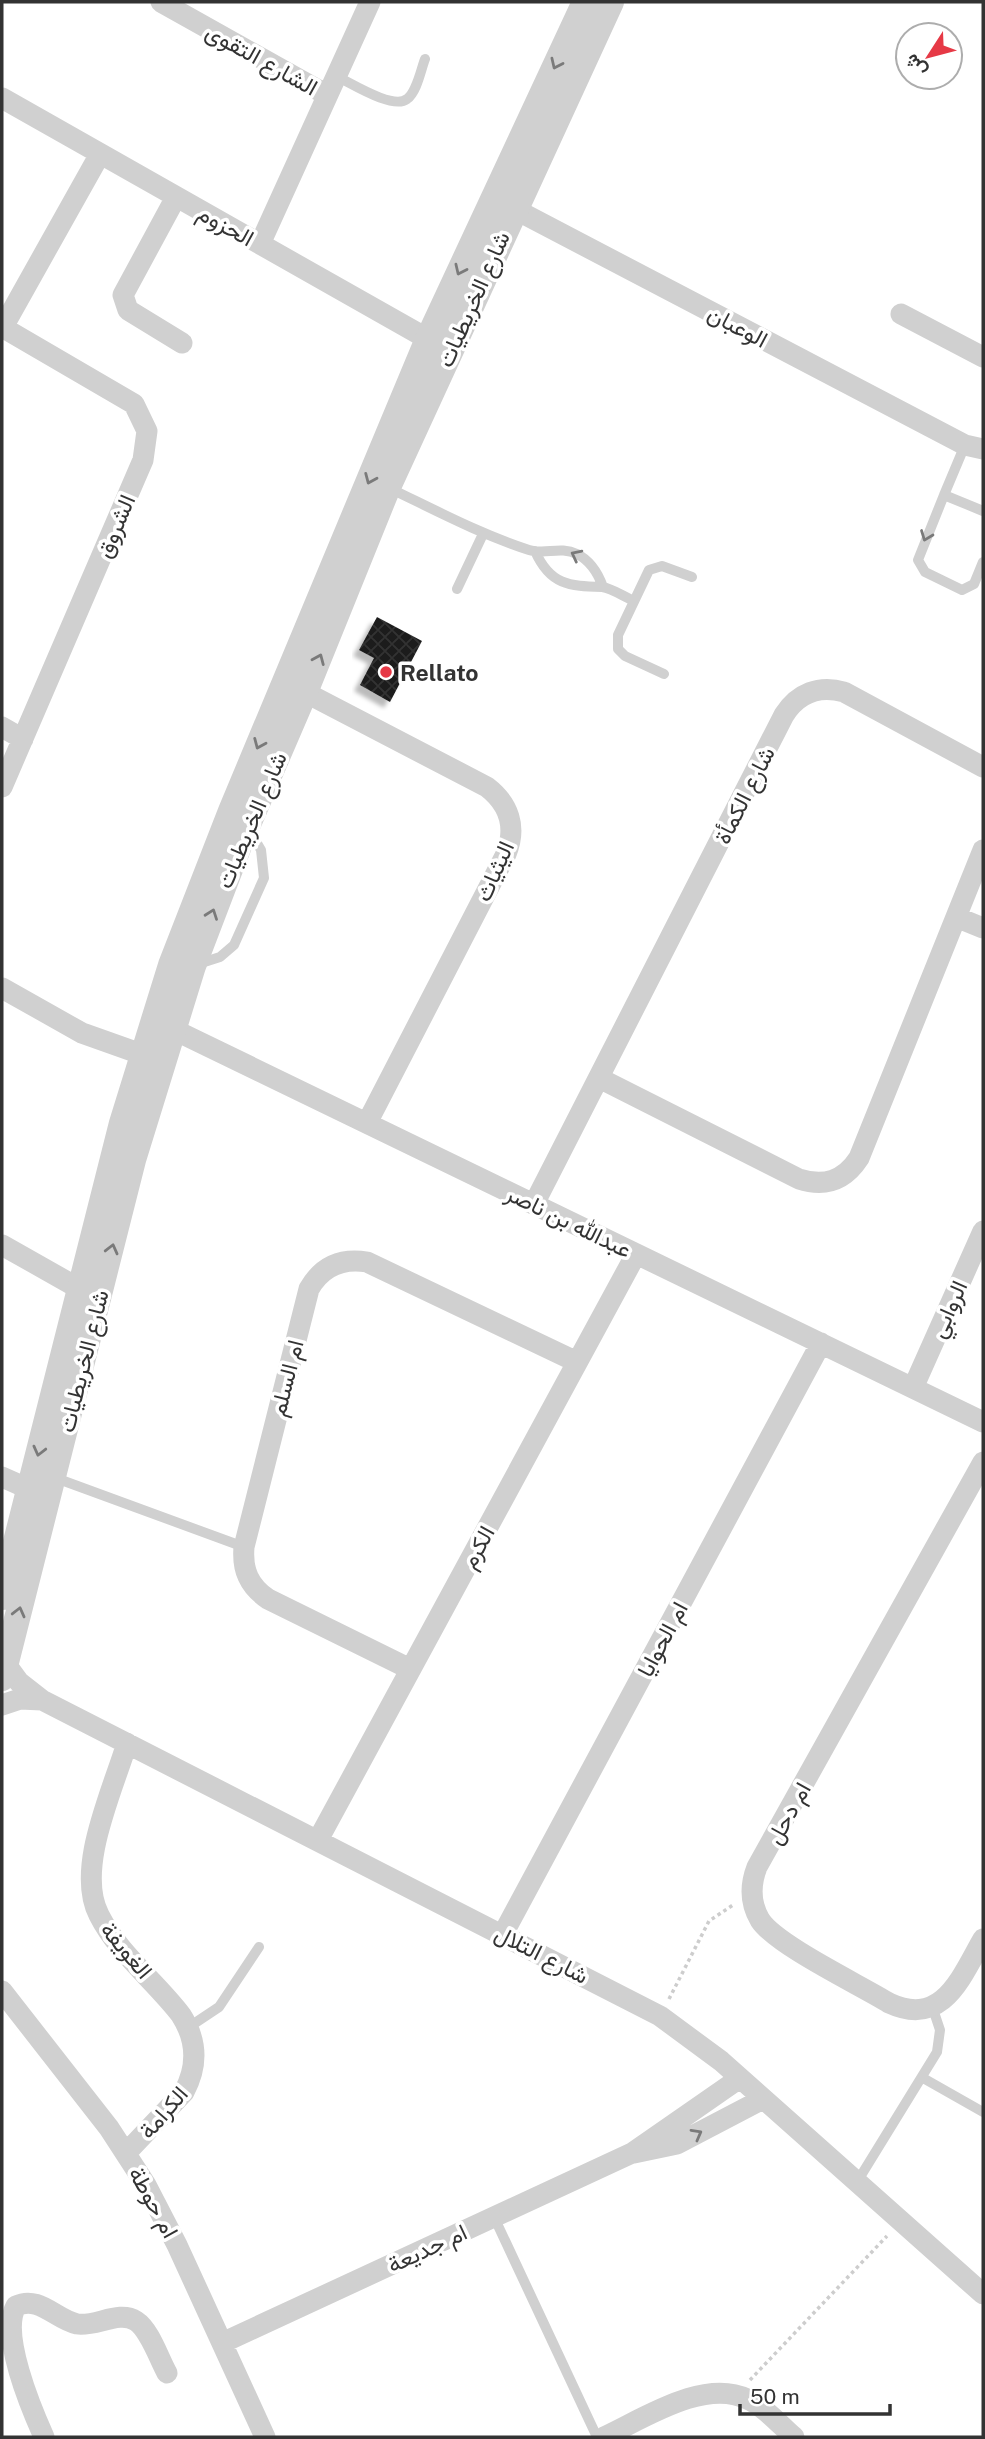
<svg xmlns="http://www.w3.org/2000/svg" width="985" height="2439" font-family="'Public Sans',Vazirmatn,sans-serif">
	<defs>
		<pattern id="building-cross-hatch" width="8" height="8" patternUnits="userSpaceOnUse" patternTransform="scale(1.75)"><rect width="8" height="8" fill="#1a1a1a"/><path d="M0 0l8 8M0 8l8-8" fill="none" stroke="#333"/></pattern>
		<filter id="shadow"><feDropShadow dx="-6" dy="6" stdDeviation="2" flood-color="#0004"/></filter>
	</defs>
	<rect width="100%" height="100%" fill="#fff"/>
	<!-- building -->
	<path fill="url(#building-cross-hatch)" filter="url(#shadow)" d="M 377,617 L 422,641 L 390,702 L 360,685 L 374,658 L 359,650 Z"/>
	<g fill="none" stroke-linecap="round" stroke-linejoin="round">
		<!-- path -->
		<path stroke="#cdcdcd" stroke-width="3.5" stroke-dasharray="3.5 3.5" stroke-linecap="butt" d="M 669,1999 L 709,1921 L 733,1905
			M 750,2380 L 887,2236"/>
		<!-- service -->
		<path stroke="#d0d0d0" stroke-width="10" d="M 336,76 C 351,83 393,110 407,99 C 417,92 421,69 425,59
			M 389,488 C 435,510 480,534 529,550 C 545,555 560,546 577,554 C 591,561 598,573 603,587
			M 944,495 L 965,445
			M 983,511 L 944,495 L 918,560 L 925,572 L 962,590 L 974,584 L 983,562
			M 535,551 C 550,585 569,586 602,587 C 611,588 623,596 632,600
			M 457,589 L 483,534
			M 664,674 L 625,656 L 618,649 L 618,635 L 649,570 L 662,566 L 692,577
			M 195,965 L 220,957 L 234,945 L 264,878 L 261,850 L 249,830
			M 53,1477 L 244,1547
			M 189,2027 L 219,2007 L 259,1947
			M 923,2078 L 983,2112
			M 857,2182 L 937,2052 L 940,2030 L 932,2006
			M 494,2217 L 597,2437"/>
		<!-- minor -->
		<path stroke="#d0d0d0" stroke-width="21" d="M 161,2 L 327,95
			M 2,98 L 442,347
			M 176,197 L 123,295 L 128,310 L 182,343
			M 503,203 L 965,445 L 983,449
			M 260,244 L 370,2
			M 901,314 L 983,357
			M 2,327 L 134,404 L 147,431 L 143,460 L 2,787
			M 3,327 L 100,154
			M 293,686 L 487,787 C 509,804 517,827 506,854 L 367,1123
			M 2,727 L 23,739
			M 956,917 L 983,928
			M 2,988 L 82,1033 L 158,1060
			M 160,1023 L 983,1422
			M 599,1078 L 799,1179 C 824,1187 844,1181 859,1158 L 983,850
			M 534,1204 L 784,715 C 798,693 819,685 844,692 L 983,767
			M 2,1245 L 80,1289
			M 913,1388 L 983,1231
			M 983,1462 L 757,1867 C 750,1885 750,1903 760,1920 C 776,1945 860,1985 889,2003 C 943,2028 961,1977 983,1939
			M 2,1477 L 29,1489
			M 5,1663 L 19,1682 L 42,1700 L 660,2016 L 721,2061 L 983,2294
			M 410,1669 L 268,1599 C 249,1586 242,1570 244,1547 L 309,1289 C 322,1266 342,1258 367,1262 L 577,1362
			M 2,1705 L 20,1699 L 42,1700
			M 318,1840 L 636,1254
			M 503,1934 L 821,1343
			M 2,1991 L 109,2128 L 146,2185 L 177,2245 L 265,2437
			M 126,2153 L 184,2092 C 198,2066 197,2040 181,2015 C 156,1982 118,1953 99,1915 C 75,1869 113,1790 127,1743
			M 634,2153 L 677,2144 L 763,2099
			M 222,2343 L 632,2153 L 740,2078
			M 44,2437 C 31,2408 0,2334 16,2306 C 39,2295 55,2319 77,2324 C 96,2327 119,2310 136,2321 C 150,2330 159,2359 167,2373
			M 604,2437 C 643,2419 704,2378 747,2399 C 765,2407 779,2424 794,2437"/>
		<!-- tertiary -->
		<path stroke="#d0d0d0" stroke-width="26" d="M 2,1597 L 122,1123 L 171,965 L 231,811 L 428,339 L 585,2
			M 2,1678 L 133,1160 L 193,966 L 240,843 L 305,692 L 388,487 L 611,2"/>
	</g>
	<!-- one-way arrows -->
	<defs><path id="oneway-chevron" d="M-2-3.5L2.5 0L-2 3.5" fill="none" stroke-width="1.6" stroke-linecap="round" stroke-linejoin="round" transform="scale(1.75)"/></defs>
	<g stroke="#7a7a7a">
		<use href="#oneway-chevron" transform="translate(556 64) rotate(115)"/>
		<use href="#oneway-chevron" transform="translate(460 270) rotate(115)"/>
		<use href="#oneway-chevron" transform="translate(370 479) rotate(113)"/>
		<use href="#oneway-chevron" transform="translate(926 536) rotate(111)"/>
		<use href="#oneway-chevron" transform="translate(576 555) rotate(-153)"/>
		<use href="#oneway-chevron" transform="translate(319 659) rotate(-67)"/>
		<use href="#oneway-chevron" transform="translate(259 744) rotate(113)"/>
		<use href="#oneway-chevron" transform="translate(212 914) rotate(-70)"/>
		<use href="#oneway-chevron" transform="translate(112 1249) rotate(-76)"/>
		<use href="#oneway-chevron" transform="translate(39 1451) rotate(104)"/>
		<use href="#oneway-chevron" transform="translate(19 1612) rotate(-76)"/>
		<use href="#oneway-chevron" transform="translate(697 2134) rotate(-29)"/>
	</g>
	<!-- markers -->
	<circle fill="#e63946" stroke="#fff" stroke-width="2.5" cx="386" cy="672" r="7"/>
	<g text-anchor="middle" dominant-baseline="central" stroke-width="7" stroke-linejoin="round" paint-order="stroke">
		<!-- street labels -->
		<g font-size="23" fill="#333" stroke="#fff">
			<text transform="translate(262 59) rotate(29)">الشارع التقوى</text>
			<text transform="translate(226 225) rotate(29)">الحزوم</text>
			<text transform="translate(473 299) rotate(-66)">شارع الخريطيات</text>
			<text transform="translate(738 326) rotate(28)">الوعبان</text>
			<text transform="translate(115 526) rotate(-67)">الشروق</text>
			<text transform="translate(744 795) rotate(-63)">شارع الكمأة</text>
			<text transform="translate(251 820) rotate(-67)">شارع الخريطيات</text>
			<text transform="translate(494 871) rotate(-66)">اليثياث</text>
			<text transform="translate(569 1221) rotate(26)">عبدالله بن ناصر</text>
			<text transform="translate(948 1309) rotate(-66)">الروابي</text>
			<text transform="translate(83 1361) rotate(-76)">شارع الخريطيات</text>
			<text transform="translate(286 1378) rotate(-76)">ام السلم</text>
			<text transform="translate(477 1547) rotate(-61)">الكرم</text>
			<text transform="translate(662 1639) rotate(-62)">ام الحوايا</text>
			<text transform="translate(788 1813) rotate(-61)">ام دحل</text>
			<text transform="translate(127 1950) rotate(50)">الغويفة</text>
			<text transform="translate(542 1954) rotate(27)">شارع التلال</text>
			<text transform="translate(163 2112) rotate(-49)">الكرامة</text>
			<text transform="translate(154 2202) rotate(61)">ام حوطة</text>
			<text transform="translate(427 2248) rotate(-25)">ام جديعة</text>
		</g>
		<!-- poi labels -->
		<g font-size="23" font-weight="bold" fill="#333" stroke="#fff" text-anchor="start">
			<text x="400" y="672">Rellato</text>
		</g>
	</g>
	<!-- border -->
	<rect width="985" height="2439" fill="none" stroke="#333333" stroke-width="7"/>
	<!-- north arrow -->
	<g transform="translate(929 56) rotate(234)"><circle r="33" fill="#ffffff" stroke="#adadad" stroke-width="2"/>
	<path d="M0-5L12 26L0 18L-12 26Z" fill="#e63946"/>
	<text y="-10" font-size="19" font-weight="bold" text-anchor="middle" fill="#333333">ش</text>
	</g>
	<!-- scale -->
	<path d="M740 2404v10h150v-10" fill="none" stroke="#333333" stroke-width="3.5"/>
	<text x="750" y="2404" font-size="21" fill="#333333" stroke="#ffffff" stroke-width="5" paint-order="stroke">50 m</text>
</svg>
